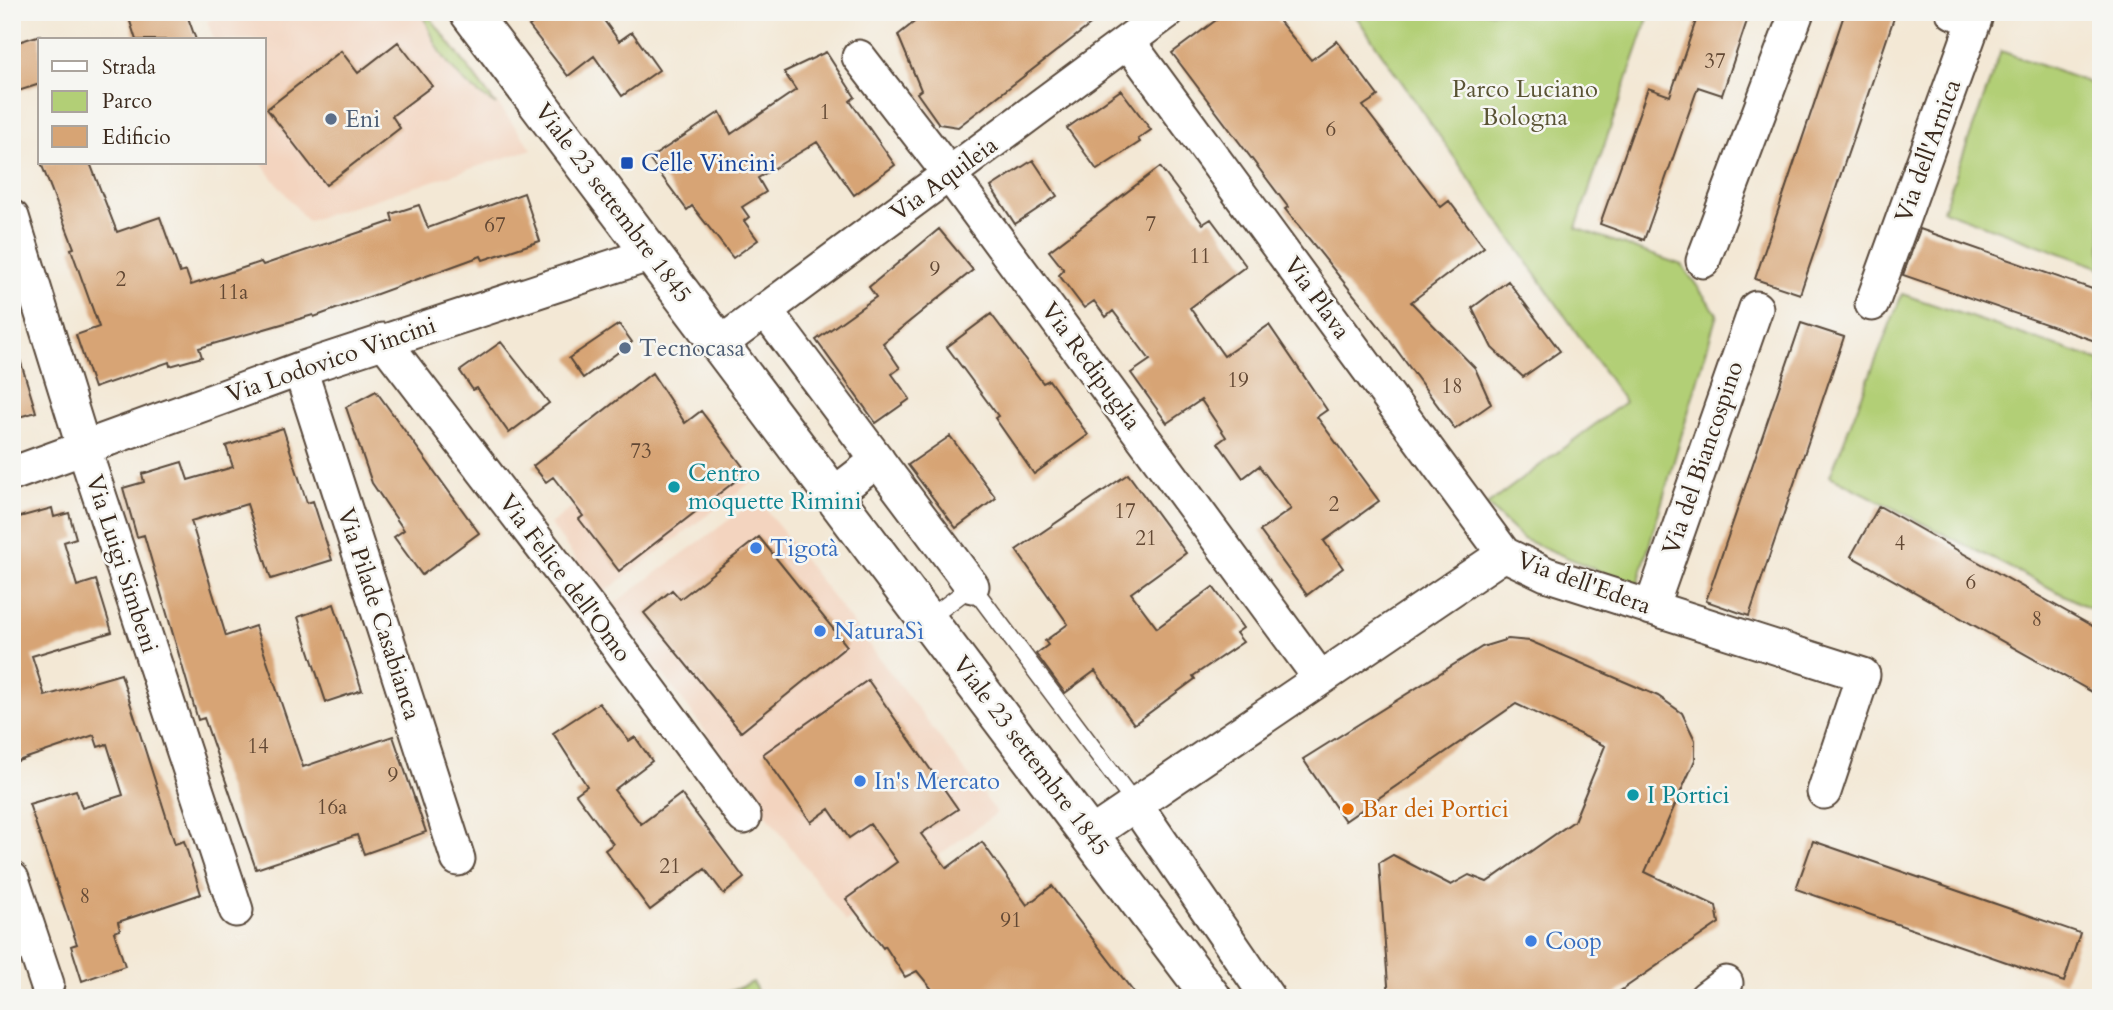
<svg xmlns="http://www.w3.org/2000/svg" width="2113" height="1010" font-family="Cardo,serif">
	<rect width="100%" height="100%" fill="#f6f6f2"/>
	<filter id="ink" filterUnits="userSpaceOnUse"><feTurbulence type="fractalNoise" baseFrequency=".0143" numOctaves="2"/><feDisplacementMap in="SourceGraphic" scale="14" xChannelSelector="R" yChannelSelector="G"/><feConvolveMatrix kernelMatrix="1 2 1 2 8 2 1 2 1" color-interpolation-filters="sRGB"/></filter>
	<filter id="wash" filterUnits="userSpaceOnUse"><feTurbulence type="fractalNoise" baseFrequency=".00686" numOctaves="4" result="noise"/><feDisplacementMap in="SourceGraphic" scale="28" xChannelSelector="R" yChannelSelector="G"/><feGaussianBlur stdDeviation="1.57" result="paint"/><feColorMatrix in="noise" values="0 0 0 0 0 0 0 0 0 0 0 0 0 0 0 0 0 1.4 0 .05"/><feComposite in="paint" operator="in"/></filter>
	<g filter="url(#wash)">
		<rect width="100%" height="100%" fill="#f3e8d5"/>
		<!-- built -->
		<path fill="#f3d4bf" d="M 231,12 L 428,12 L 532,149 L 307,221 L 261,163 L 264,163 L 264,40 L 214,40 L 207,21 Z
			M 701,410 L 754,480 L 602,594 L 550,524 Z
			M 758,499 L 997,813 L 846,922 L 612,605 Z"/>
		<!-- green -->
		<path fill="#b2cf76" stroke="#767c4a" stroke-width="2" d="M 423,12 L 426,12 L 496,105 C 458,83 436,54 423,12 Z
			M 1353,12 L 1650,12 L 1576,228 L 1682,265 L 1717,314 L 1637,587 L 1523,539 L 1487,505 L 1625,402 Z
			M 2001,51 L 2101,87 L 2101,268 L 1943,210 Z
			M 1902,294 L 2101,361 L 2101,614 L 1830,476 Z
			M 753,982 L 760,998 L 714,998 Z"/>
		<g id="blocks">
			<!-- building -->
			<path fill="#d7a474" d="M 127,12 L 186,12 L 196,40 L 136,40 Z
				M 548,12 L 598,12 L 619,41 L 632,32 L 659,70 L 622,96 L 594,56 L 568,76 L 529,26 Z
				M 927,12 L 1107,12 L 958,127 L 939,124 L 917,93 L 921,90 L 898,35 Z
				M 1227,12 L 1272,12 L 1311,60 L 1337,41 L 1378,96 L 1363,106 L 1441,207 L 1449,201 L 1484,247 L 1411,302 L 1475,368 L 1491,404 L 1455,429 L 1379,326 L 1285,209 L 1288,207 L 1172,53 Z
				M 1699,12 L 1750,12 L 1722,95 L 1698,87 L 1644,240 L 1600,224 L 1648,88 L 1670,96 Z
				M 1845,12 L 1896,12 L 1800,294 L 1755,279 Z
				M 40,35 L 40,84 L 12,93 L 12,44 Z
				M 398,42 L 432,86 L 392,116 L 400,128 L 326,185 L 267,109 L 341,51 L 358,73 Z
				M 826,52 L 855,97 L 850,101 L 895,165 L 854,195 L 817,142 L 758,178 L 766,192 L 742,207 L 749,217 L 744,221 L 758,240 L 733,258 L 692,206 L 687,210 L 649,159 L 720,112 L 731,134 L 796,90 L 784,72 Z
				M 1121,90 L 1151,130 L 1138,139 L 1140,142 L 1097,170 L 1067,128 Z
				M 1033,160 L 1057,196 L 1015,224 L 991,187 Z
				M 41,163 L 90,163 L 117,232 L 160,217 L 180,273 L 186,271 L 191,285 L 261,262 L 263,265 L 393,221 L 391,214 L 419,205 L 428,228 L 524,193 L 540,241 L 483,260 L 481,256 L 314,317 L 313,315 L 199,348 L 202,357 L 170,366 L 169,362 L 94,388 L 76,335 L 99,327 L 71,249 L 74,248 Z
				M 1160,167 L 1203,224 L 1211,219 L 1246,266 L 1190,308 L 1224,356 L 1269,325 L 1327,410 L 1317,417 L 1379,501 L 1324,541 L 1343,568 L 1307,595 L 1260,531 L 1291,509 L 1259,466 L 1243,478 L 1218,443 L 1226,437 L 1201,400 L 1167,423 L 1131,373 L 1150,360 L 1113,311 L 1106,317 L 1094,301 L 1084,308 L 1059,275 L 1064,270 L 1049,251 Z
				M 939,229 L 973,270 L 883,343 L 900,368 L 892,374 L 910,399 L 876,423 L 816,340 L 876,297 L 869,287 Z
				M 1920,229 L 2101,292 L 2101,343 L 1903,275 Z
				M 1508,281 L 1560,351 L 1523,377 L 1492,348 L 1472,308 Z
				M 991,314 L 1043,383 L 1049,380 L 1088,435 L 1034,474 L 995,418 L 998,416 L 947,347 Z
				M 1801,323 L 1844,337 L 1749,616 L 1706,601 Z
				M 619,324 L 632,342 L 583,378 L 569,358 Z
				M 501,342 L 549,403 L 509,433 L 477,388 L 473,390 L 460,371 Z
				M 12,353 L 18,353 L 36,412 L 12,419 Z
				M 652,373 L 685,423 L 701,411 L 747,472 L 619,571 L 579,519 L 583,516 L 553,477 L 546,482 L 533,466 Z
				M 376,391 L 479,533 L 422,575 L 394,537 L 404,530 L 372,483 L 346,407 Z
				M 283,428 L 307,503 L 313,501 L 332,560 L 271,579 L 247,504 L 191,521 L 226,636 L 255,626 L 303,767 L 393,736 L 426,832 L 364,854 L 357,835 L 256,869 L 204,718 L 198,720 L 144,535 L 137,537 L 123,488 L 144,482 L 142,474 L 182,462 L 188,480 L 233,467 L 226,446 Z
				M 950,436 L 996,498 L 956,528 L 908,465 Z
				M 1128,474 L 1186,553 L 1131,593 L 1157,628 L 1213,587 L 1243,628 L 1236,633 L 1243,642 L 1193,676 L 1195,679 L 1134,724 L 1095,671 L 1065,693 L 1036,654 L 1048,645 L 1045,641 L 1068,624 L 1016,550 Z
				M 1879,506 L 2101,631 L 2101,697 L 1851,556 Z
				M 52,508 L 54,517 L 69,513 L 76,538 L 64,542 L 77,586 L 96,580 L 112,632 L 32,656 L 45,696 L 121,674 L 175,844 L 184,841 L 201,894 L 118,922 L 120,930 L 114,932 L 125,966 L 82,981 L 71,946 L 77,944 L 29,804 L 76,790 L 82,808 L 123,795 L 107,744 L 98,747 L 94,735 L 12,763 L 12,519 Z
				M 759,537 L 847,646 L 741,732 L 644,613 L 672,590 L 680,599 Z
				M 334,604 L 362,690 L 326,702 L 298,617 Z
				M 1508,639 L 1530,641 L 1658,696 L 1682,713 L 1695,740 L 1695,760 L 1645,872 L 1716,906 L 1719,923 L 1610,998 L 1389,998 L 1379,863 L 1393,855 L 1451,885 L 1469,875 L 1487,882 L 1574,821 L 1605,746 L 1516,704 L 1345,821 L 1303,759 L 1482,647 Z
				M 868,680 L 958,809 L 921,834 L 947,868 L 982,842 L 1027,905 L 1052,886 L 1138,998 L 939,998 L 917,971 L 905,977 L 885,946 L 883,948 L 846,899 L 897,862 L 870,824 L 849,838 L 829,809 L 811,822 L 763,754 Z
				M 599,703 L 629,741 L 635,737 L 652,761 L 614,790 L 641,824 L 681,794 L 744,878 L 724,894 L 705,869 L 650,910 L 605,850 L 613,844 L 576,794 L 587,786 L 553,733 Z
				M 1813,841 L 2080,933 L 2064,982 L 1796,889 Z"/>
		</g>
	</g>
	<g filter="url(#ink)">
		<use href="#blocks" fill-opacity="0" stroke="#574639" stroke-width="2"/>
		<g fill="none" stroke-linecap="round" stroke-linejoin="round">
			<defs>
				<path id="service" d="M 928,619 L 972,586 L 1135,804"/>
				<path id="minor" d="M 1129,43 L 1504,554 L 1546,574 L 1863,675 L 1824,792
					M 859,57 L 950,175 L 1320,678
					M 12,217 L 84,449 L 236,910
					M 1703,261 L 1797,12
					M 1872,304 L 1975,19 L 1953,12
					M 765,310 L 972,586
					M 383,340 L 592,612 L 744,817
					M 720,344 L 1167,12
					M 300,369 L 458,859
					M 12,474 L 300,369 L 651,254
					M 834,494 L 878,460
					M 1651,608 L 1756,308
					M 1135,804 L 1268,998
					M 1090,835 L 1504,554
					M 12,879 L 47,984
					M 1706,998 L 1726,983"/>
				<path id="secondary" d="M 469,12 L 1212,998"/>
			</defs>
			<!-- service casing -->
			<use href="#service" stroke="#574639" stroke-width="19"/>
			<!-- minor casing -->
			<use href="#minor" stroke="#574639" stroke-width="37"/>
			<!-- secondary casing -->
			<use href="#secondary" stroke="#574639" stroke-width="42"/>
			<!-- service -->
			<use href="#service" stroke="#fff" stroke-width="16"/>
			<!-- minor -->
			<use href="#minor" stroke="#fff" stroke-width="33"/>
			<!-- secondary -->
			<use href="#secondary" stroke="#fff" stroke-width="38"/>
		</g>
	</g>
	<!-- markers -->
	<g fill="#5c6f8a" stroke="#f6f6f2" stroke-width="2.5">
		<circle cx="331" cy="119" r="7"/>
		<circle cx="625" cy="348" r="7"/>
	</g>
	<rect fill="#1a4fb4" stroke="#f6f6f2" stroke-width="2.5" x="620" y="156" width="14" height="14" rx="3.5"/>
	<g fill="#0f9aa8" stroke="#f6f6f2" stroke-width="2.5">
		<circle cx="674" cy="487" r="7"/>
		<circle cx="1633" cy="795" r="7"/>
	</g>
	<g fill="#3f7fe0" stroke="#f6f6f2" stroke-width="2.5">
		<circle cx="756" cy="548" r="7"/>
		<circle cx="820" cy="631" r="7"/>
		<circle cx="860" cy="781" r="7"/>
		<circle cx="1531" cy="941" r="7"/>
	</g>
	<circle fill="#e8710a" stroke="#f6f6f2" stroke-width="2.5" cx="1348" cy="809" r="7"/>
	<g text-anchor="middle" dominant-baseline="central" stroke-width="5" stroke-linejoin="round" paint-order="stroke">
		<!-- number labels -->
		<g font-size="21" fill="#624834">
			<text x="1715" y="61">37</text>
			<text x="825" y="112">1</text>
			<text x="1331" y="129">6</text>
			<text x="1151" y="224">7</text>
			<text x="495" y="225">67</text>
			<text x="1200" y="256">11</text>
			<text x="935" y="269">9</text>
			<text x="121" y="279">2</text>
			<text x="233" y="292">11a</text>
			<text x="1238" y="380">19</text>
			<text x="1452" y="386">18</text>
			<text x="641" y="451">73</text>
			<text x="1334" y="504">2</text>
			<text x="1125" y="511">17</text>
			<text x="1146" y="538">21</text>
			<text x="1900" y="543">4</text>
			<text x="1971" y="582">6</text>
			<text x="2037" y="619">8</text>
			<text x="258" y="746">14</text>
			<text x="393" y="775">9</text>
			<text x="332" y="807">16a</text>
			<text x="670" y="866">21</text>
			<text x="85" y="896">8</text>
			<text x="1011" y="920">91</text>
		</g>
		<!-- park labels -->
		<g font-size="24" fill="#595334" stroke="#f6f6f2">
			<text x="1525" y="89">Parco Luciano<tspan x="1525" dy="28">Bologna</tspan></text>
		</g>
		<!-- service labels -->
		<g font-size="24" fill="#4e5e75" stroke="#f6f6f2" text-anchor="start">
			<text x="345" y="119">Eni</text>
			<text x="639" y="348">Tecnocasa</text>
		</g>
		<!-- street labels -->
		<g font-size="24" fill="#3b2a1e" stroke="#f6f6f2">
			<text transform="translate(1928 151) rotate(-70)">Via dell'Arnica</text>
			<text transform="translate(944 179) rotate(-36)">Via Aquileia</text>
			<text transform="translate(613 203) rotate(53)">Viale 23 settembre 1845</text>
			<text transform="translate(1317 298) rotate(54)">Via Plava</text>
			<text transform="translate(331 360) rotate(-19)">Via Lodovico Vincini</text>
			<text transform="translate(1091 366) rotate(54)">Via Redipuglia</text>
			<text transform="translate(1703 458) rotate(-71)">Via del Biancospino</text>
			<text transform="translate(122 564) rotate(72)">Via Luigi Simbeni</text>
			<text transform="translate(565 578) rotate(53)">Via Felice dell'Omo</text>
			<text transform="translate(1584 583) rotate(20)">Via dell'Edera</text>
			<text transform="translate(379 614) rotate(72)">Via Pilade Casabianca</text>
			<text transform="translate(1031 756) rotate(53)">Viale 23 settembre 1845</text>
		</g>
		<!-- transit labels -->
		<g font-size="24" fill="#164399" stroke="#f6f6f2" text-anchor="start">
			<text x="641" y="163">Celle Vincini</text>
		</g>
		<!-- culture labels -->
		<g font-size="24" fill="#0d838f" stroke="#f6f6f2" text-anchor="start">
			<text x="688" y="473">Centro<tspan x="688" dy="28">moquette Rimini</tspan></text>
			<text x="1647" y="795">I Portici</text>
		</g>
		<!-- shop labels -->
		<g font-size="24" fill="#366cbe" stroke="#f6f6f2" text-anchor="start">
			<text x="770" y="548">Tigotà</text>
			<text x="834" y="631">NaturaSì</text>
			<text x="874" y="781">In's Mercato</text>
			<text x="1545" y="941">Coop</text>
		</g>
		<!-- food labels -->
		<g font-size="24" fill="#c56008" stroke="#f6f6f2" text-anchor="start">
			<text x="1362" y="809">Bar dei Portici</text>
		</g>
	</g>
	<!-- margin -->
	<rect width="2113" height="1010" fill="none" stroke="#f6f6f2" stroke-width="42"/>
	<!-- legend -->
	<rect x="38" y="38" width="228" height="126" fill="#f6f6f2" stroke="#aba49d" stroke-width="2"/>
	<rect x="52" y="61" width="35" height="10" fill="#ffffff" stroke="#aba49d" stroke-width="2"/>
	<text x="102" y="74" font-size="21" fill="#3b2a1e">Strada</text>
	<rect x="52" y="91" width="35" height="21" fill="#b2cf76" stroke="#aba49d" stroke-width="2"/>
	<text x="102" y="108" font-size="21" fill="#3b2a1e">Parco</text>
	<rect x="52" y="126" width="35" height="21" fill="#d7a474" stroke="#aba49d" stroke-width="2"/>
	<text x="102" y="144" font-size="21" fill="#3b2a1e">Edificio</text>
</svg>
